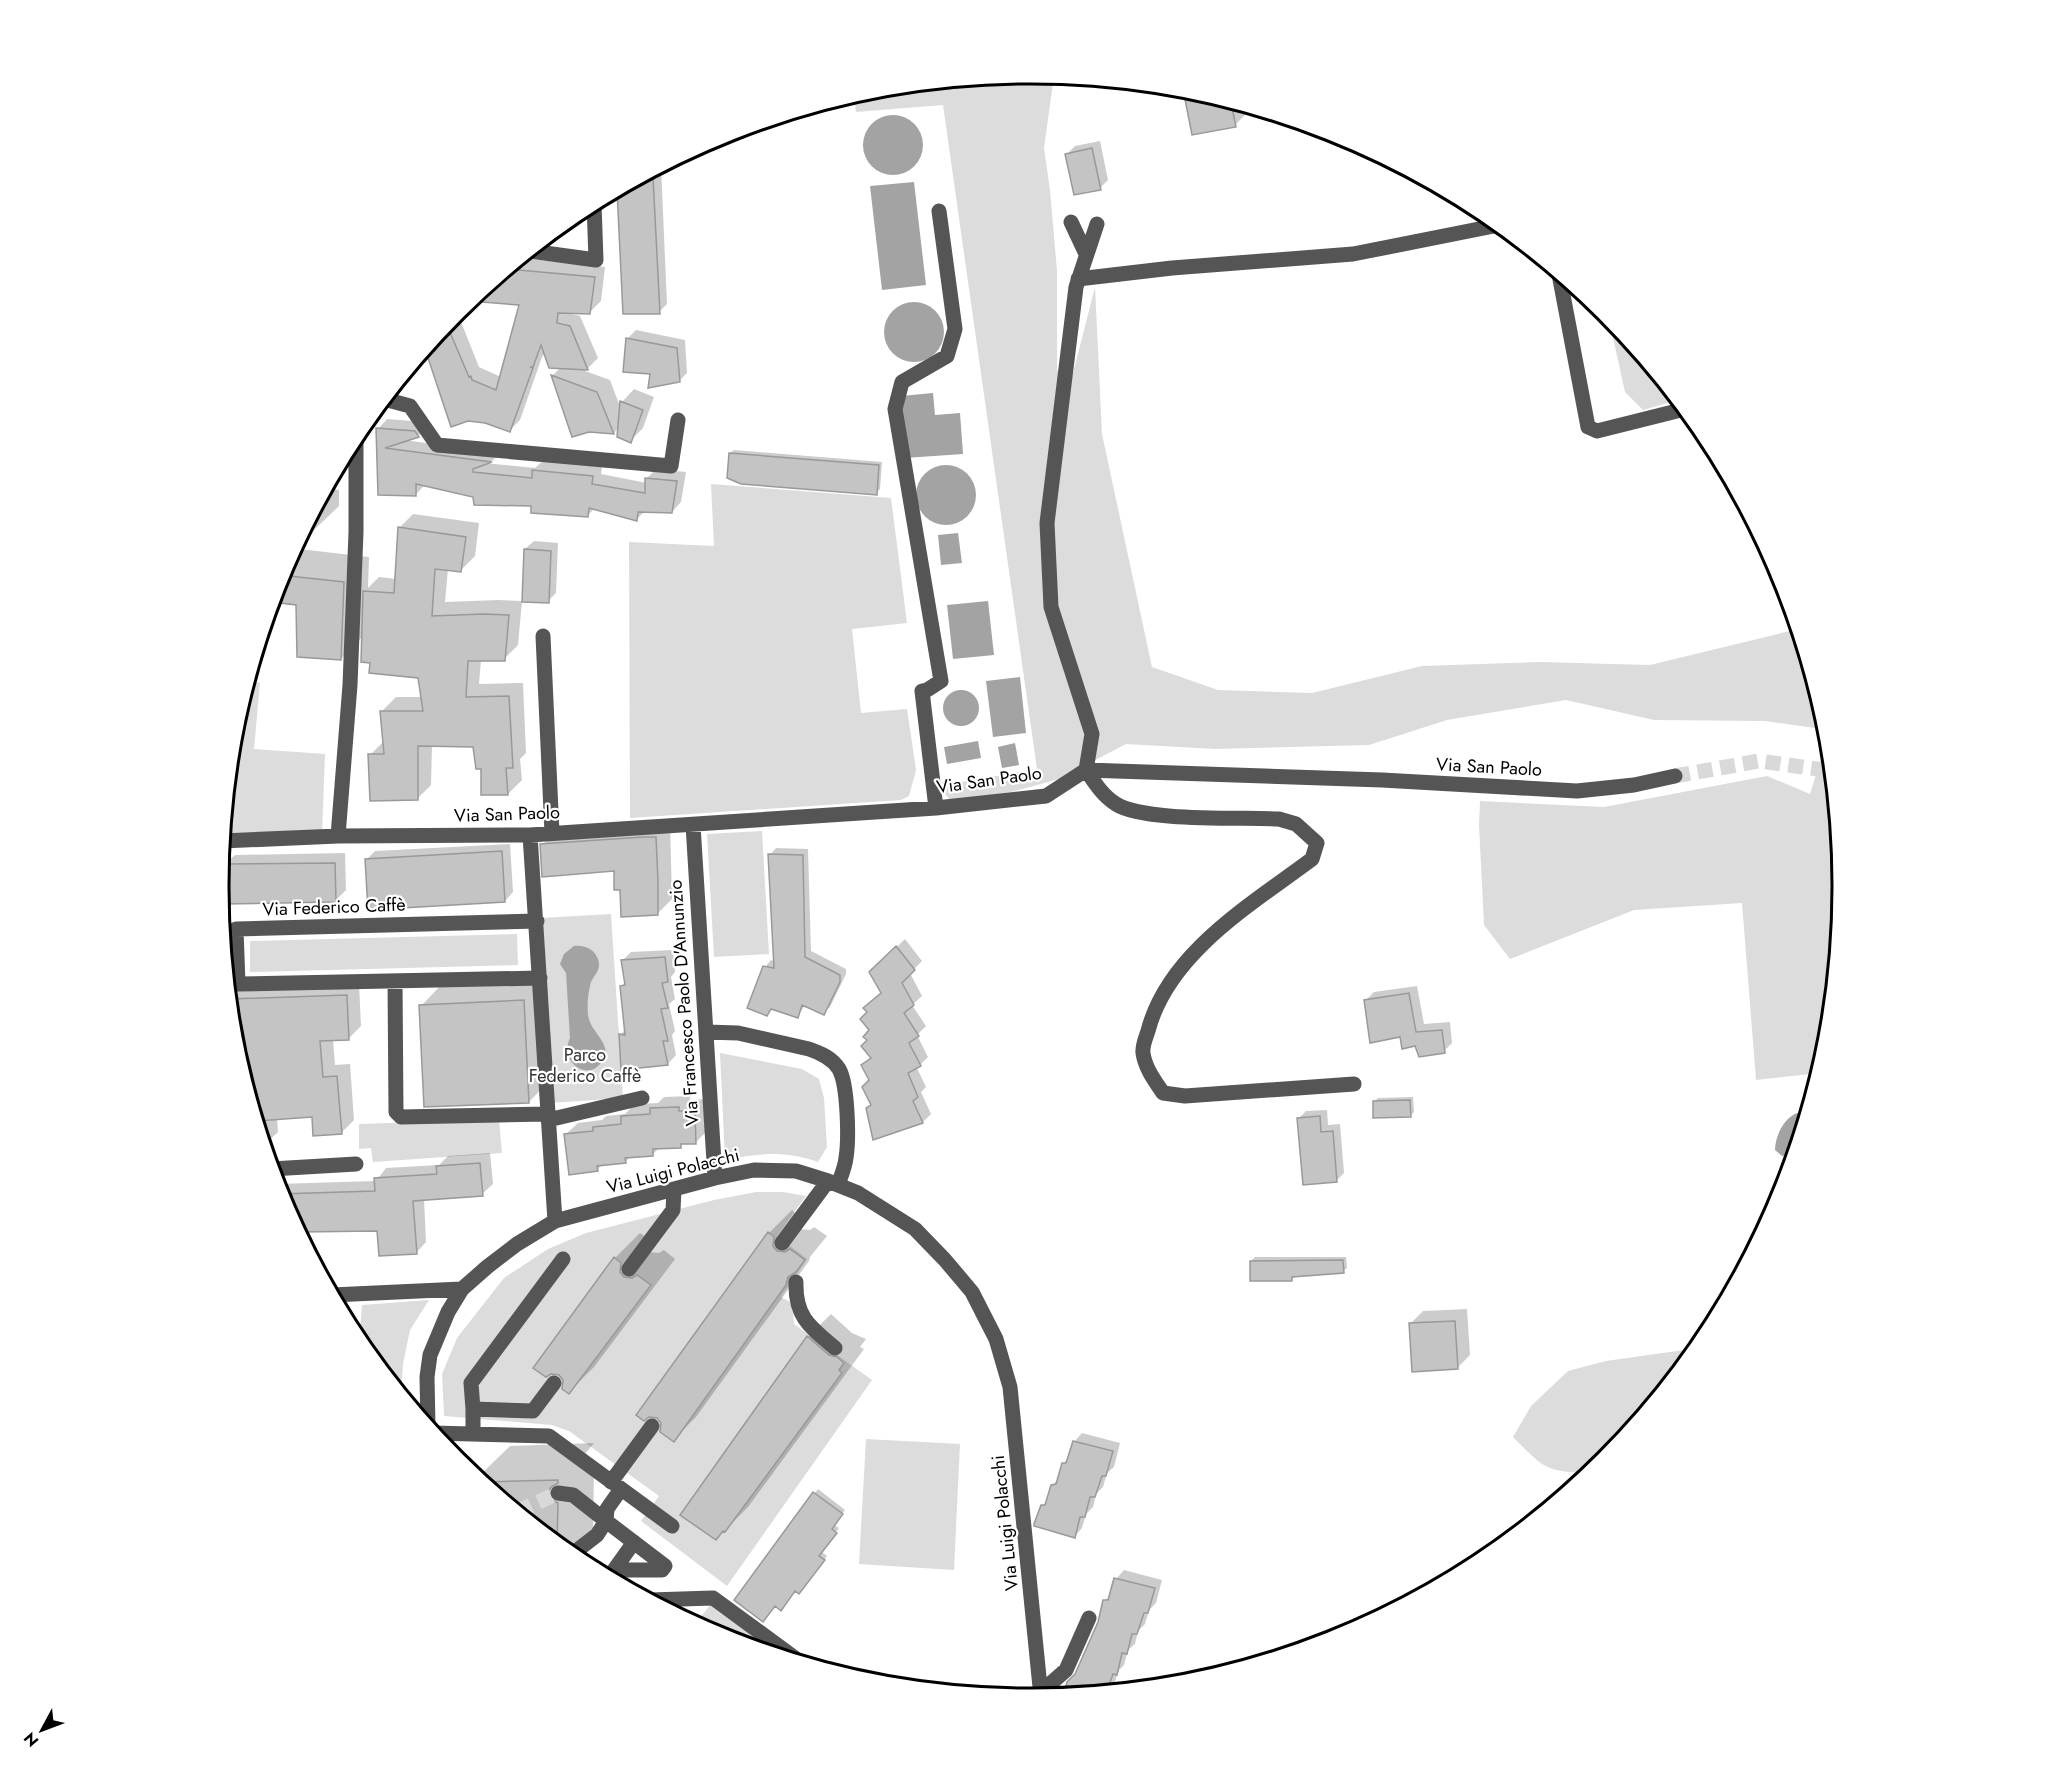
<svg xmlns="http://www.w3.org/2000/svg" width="2061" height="1772" font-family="Jost,sans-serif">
	<rect width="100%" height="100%" fill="#fff"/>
	<!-- green -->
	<path fill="#dcdcdc" d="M 1031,74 L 1054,76 L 1044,148 L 1050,190 L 1057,271 L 1057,370 L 1070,385 L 1095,287 L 1102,434 L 1152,667 L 1218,690 L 1312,693 L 1422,666 L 1540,662 L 1650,665 L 1798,629 L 1828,730 L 1765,721 L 1654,720 L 1566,700 L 1447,720 L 1369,745 L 1215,749 L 1126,744 L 1059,779 L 1011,792 L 950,800 L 938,786 L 1037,769 L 943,105 L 856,112 L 854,95 L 872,89 Z
		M 1608,315 L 1678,400 L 1643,410 L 1625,392 Z
		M 711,484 L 891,498 L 907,623 L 852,629 L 861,713 L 907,709 L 916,770 L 909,796 L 901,800 L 630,818 L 629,542 L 714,546 Z
		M 248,681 L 260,683 L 254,749 L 325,754 L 322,836 L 223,837 L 234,727 Z
		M 1828,736 L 1843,886 L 1827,1045 L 1819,1073 L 1756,1080 L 1742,903 L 1634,910 L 1510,959 L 1484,925 L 1479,825 L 1480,801 L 1604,807 L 1767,776 L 1810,794 Z
		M 762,831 L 769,954 L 714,957 L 707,834 Z
		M 611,914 L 623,1098 L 551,1103 L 540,918 Z
		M 517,934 L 518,965 L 250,972 L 250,941 Z
		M 720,1053 L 802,1069 L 819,1079 L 824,1098 L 827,1147 L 818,1162 C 781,1150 763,1154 725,1159 Z
		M 499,1119 L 502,1153 L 373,1162 L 371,1148 L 359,1149 L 359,1124 Z
		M 756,1192 L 783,1192 L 806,1196 L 777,1236 L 807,1259 L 781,1297 L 792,1303 L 794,1324 L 872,1380 L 727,1586 L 641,1521 L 659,1496 L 569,1431 L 552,1425 L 444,1416 L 442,1374 L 457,1338 L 504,1278 L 548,1249 L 586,1233 L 714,1200 Z
		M 429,1300 L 410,1330 L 403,1364 L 401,1394 L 359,1343 L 362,1305 Z
		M 1698,1348 L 1605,1461 L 1590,1473 C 1545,1472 1544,1468 1513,1437 L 1531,1406 L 1568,1371 L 1606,1361 Z
		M 866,1439 L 960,1444 L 954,1570 L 859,1564 Z
		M 670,1603 L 697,1622 L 710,1605 L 779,1655 L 719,1637 L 660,1605 Z"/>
	<!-- water -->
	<path fill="#a3a3a3" d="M863 145a30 30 0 1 1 60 0a30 30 0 1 1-60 0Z
		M 914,182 L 926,285 L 882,290 L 870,186 Z
		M884 332a30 30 0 1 1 60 0a30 30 0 1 1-60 0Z
		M 933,393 L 935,415 L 960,413 L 963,454 L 905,458 L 901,396 Z
		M916 495a30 30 0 1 1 60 0a30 30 0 1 1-60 0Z
		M 958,533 L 962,563 L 941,565 L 938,535 Z
		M 988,601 L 994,655 L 953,659 L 947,605 Z
		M 1020,677 L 1026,733 L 993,737 L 986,681 Z
		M943 708a18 18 0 1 1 36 0a18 18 0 1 1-36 0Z
		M 978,741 L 981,758 L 947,764 L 944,747 Z
		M 1015,743 L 1019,765 L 1002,768 L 998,747 Z
		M 574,946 C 583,945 593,948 597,957 C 604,971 591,976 590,986 C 588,994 587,1005 588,1014 C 589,1033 616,1044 601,1063 C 586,1082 559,1061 570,1038 L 566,973 L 560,964 L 564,954 Z
		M 1797,1113 L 1806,1115 L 1802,1129 L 1795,1139 L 1794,1151 L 1790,1155 L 1782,1156 L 1775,1150 C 1775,1136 1784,1118 1797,1113 Z"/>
	<!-- shadow -->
	<path fill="#0003" d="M 1185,89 L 1189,89 L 1252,108 L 1235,125 L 1194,133 Z
		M 1100,141 L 1108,180 L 1100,188 L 1067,154 L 1075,146 Z
		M 661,166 L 667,304 L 659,312 L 619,189 Z
		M 521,258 L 605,267 L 601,301 L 590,312 L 568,313 L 580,316 L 598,358 L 585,371 L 610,380 L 621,409 L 622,402 L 634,389 L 654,397 L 643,428 L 630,441 L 619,427 L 614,433 L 589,430 L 573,435 L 553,375 L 561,367 L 545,353 L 542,357 L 520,420 L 510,430 L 429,357 L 420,366 L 413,364 L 457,312 L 479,367 L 501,377 L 521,304 L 478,293 Z
		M 636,330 L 685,340 L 687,373 L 679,381 L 651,372 L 625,371 L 628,338 Z
		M 387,419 L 425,422 L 428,426 L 419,435 L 404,440 L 500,453 L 492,461 L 484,463 L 535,468 L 543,461 L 602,467 L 601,474 L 647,483 L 647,478 L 656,469 L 686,472 L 681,502 L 672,512 L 646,510 L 636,520 L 595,508 L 588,515 L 474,496 L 426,484 L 415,495 L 380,493 L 378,429 Z
		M 734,450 L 882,462 L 880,489 L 876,493 L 730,453 Z
		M 326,488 L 339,490 L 339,506 L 313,531 L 303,531 Z
		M 413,514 L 479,523 L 475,556 L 461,570 L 448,569 L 445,602 L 498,600 L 522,601 L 518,645 L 504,659 L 481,660 L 479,684 L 523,683 L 526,753 L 520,759 L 522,780 L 508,794 L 482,767 L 474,746 L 432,745 L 431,785 L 417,799 L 370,755 L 384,741 L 382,711 L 396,697 L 423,697 L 419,677 L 371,661 L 363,636 L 341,659 L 297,603 L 273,601 L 280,575 L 288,560 L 299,549 L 369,557 L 368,588 L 379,577 L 396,579 L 399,528 Z
		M 534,541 L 558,543 L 556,593 L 548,601 L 525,549 Z
		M 670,823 L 672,899 L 657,914 L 621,889 L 615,869 L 542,845 L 557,830 Z
		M 510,844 L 513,892 L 505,901 L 366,860 L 375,851 Z
		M 776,848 L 808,849 L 811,951 L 846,969 L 846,974 L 830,1007 L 823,1013 L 805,1005 L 798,1016 L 773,1008 L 766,1014 L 765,967 L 771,960 L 776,962 L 770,855 Z
		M 345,853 L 346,890 L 335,901 L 220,903 L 218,886 L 219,872 L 224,871 L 224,865 L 235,855 Z
		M 905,939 L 922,961 L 910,973 L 922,996 L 912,1005 L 926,1026 L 917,1035 L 928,1057 L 917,1068 L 926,1087 L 921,1092 L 931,1114 L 923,1122 L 874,1138 L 871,1080 L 863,1065 L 872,1057 L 869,1040 L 882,992 L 871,972 Z
		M 673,950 L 675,972 L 671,977 L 675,999 L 669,1004 L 675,1031 L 672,1035 L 676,1055 L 668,1064 L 620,1035 L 625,1030 L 621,986 L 626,982 L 623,960 L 631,952 Z
		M 547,979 L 551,1079 L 529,1102 L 421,1006 L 443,983 Z
		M 359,983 L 361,1026 L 348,1039 L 333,1039 L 335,1065 L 350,1064 L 354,1120 L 341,1133 L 313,1115 L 277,1118 L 278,1132 L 264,1145 L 234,1044 L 228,990 L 232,987 Z
		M 1417,986 L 1424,1024 L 1450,1022 L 1452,1043 L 1444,1051 L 1416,1044 L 1402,1035 L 1366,1000 L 1374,992 Z
		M 690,1096 L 690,1100 L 706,1099 L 708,1130 L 696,1142 L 684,1143 L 680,1146 L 660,1147 L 653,1154 L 631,1156 L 625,1162 L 603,1164 L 597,1170 L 566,1134 L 578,1123 L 602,1120 L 606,1116 L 625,1114 L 635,1104 L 658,1103 L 664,1097 Z
		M 1413,1097 L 1414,1112 L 1410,1116 L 1374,1102 L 1378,1098 Z
		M 1327,1110 L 1328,1125 L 1340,1124 L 1344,1173 L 1336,1181 L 1299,1118 L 1306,1111 Z
		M 490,1153 L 493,1184 L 482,1194 L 424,1199 L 426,1242 L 416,1253 L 379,1230 L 298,1231 L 280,1197 L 276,1184 L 376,1181 L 386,1168 L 439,1165 L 448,1156 Z
		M 792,1210 L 796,1214 L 800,1229 L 810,1230 L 814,1227 L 827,1236 L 810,1257 L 809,1261 L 696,1417 L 673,1440 L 769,1233 Z
		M 640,1233 L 646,1237 L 649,1252 L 659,1253 L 664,1250 L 675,1259 L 594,1367 L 569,1392 L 565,1379 L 560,1374 L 615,1258 Z
		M 1255,1257 L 1346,1257 L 1347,1268 L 1343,1271 L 1295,1276 L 1292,1279 L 1251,1261 Z
		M 1467,1309 L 1470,1355 L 1457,1368 L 1410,1324 L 1423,1311 Z
		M 831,1314 L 852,1333 L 866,1339 L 860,1347 L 864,1349 L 748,1507 L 725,1530 L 808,1337 Z
		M 1082,1433 L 1120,1443 L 1114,1467 L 1107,1473 L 1103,1487 L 1096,1494 L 1093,1507 L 1086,1514 L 1082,1528 L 1074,1537 L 1042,1506 L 1048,1500 L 1052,1486 L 1059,1478 L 1063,1464 L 1069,1458 L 1074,1442 Z
		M 594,1443 L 585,1454 L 594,1466 L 593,1537 L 574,1557 L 477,1478 L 510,1446 Z
		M 818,1489 L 845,1510 L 834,1525 L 839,1528 L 822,1552 L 827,1556 L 803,1589 L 796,1589 L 775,1605 L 736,1600 Z
		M 1124,1570 L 1162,1580 L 1156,1603 L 1149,1610 L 1145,1624 L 1138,1631 L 1135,1644 L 1128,1650 L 1124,1665 L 1119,1670 L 1114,1684 L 1107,1691 L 1060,1696 L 1062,1688 L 1073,1678 L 1099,1622 L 1105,1601 L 1111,1595 L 1116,1579 Z"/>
	<!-- building -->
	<path fill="#c4c4c4" stroke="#999" stroke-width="1.5" d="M 1183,89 L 1231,102 L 1236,127 L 1192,135 Z
		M 1092,148 L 1101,190 L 1074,195 L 1065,154 Z
		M 653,177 L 660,314 L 623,314 L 617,190 L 639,178 Z
		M 507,269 L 595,277 L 590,314 L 558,313 L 557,323 L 570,326 L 588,370 L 549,368 L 541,345 L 533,367 L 530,367 L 533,368 L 510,432 L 485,423 L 468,421 L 451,427 L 425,349 L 446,323 L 469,377 L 471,376 L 472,380 L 496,390 L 519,305 L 468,301 Z
		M 626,338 L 677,348 L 680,382 L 648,388 L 650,374 L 623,372 Z
		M 551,375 L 597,392 L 614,434 L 589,432 L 572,437 Z
		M 620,401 L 643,410 L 631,443 L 617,437 Z
		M 376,428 L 415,431 L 419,437 L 385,448 L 492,462 L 473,469 L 473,472 L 532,478 L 532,470 L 593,476 L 592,484 L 645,493 L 645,478 L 677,481 L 672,513 L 638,512 L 637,521 L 589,508 L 588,517 L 531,513 L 531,506 L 474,505 L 473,497 L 416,484 L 416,496 L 378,495 Z
		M 729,453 L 879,465 L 877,495 L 741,484 L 727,478 Z
		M 398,527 L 466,537 L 461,572 L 435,569 L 432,616 L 483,614 L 509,615 L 505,661 L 468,661 L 466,697 L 509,696 L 513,768 L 506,768 L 508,795 L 481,795 L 481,769 L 476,769 L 473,747 L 418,746 L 418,800 L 370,801 L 368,754 L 384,754 L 380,711 L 423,711 L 418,678 L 369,673 L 370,663 L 361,662 L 363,591 L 394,593 Z
		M 524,549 L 551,551 L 549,603 L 522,602 Z
		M 280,575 L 344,582 L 341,660 L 297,657 L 296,605 L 272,602 Z
		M 643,837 L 656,837 L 658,881 L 658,915 L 621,917 L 620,890 L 614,890 L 614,871 L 542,877 L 540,844 Z
		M 502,851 L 505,902 L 368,910 L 365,859 Z
		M 768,854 L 803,855 L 805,957 L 840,975 L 840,982 L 824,1015 L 802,1005 L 798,1018 L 771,1009 L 767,1016 L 747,1008 L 763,966 L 774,968 Z
		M 335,863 L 336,902 L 223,904 L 223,864 Z
		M 896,946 L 915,970 L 902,983 L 914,1005 L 904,1013 L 919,1036 L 909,1043 L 921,1066 L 908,1073 L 918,1097 L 913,1101 L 923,1123 L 873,1140 L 866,1108 L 871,1105 L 862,1087 L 869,1080 L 861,1065 L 871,1058 L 861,1046 L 867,1040 L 863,1037 L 869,1030 L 860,1019 L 867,1012 L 863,1008 L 881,993 L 869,972 Z
		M 665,957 L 668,982 L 662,983 L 668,1008 L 661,1009 L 668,1041 L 663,1041 L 668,1065 L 621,1070 L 619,1034 L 625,1035 L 620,986 L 625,985 L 621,960 Z
		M 1409,993 L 1416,1032 L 1442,1030 L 1445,1053 L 1419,1057 L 1415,1046 L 1402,1049 L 1400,1037 L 1370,1043 L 1364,1000 Z
		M 347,995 L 349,1040 L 320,1041 L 323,1077 L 337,1076 L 342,1134 L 313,1136 L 312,1117 L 257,1121 L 234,1044 L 229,999 Z
		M 524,1000 L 529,1103 L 424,1107 L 419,1005 Z
		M 1410,1100 L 1411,1117 L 1373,1118 L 1373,1101 Z
		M 679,1107 L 679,1111 L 695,1111 L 696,1144 L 681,1144 L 681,1148 L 653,1149 L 653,1156 L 625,1158 L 626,1163 L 597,1166 L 598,1171 L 569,1175 L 564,1134 L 593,1131 L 593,1127 L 621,1124 L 621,1116 L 650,1114 L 650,1108 Z
		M 1320,1116 L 1321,1132 L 1333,1131 L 1337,1182 L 1303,1185 L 1297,1118 Z
		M 480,1163 L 483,1196 L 413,1201 L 417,1254 L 379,1256 L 377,1231 L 299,1232 L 279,1194 L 375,1191 L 374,1178 L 437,1174 L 436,1166 Z
		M 768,1232 L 774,1237 L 773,1246 L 777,1251 L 785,1252 L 790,1249 L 805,1260 L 796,1272 L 788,1277 L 786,1285 L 674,1442 L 660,1432 L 661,1423 L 657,1418 L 649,1417 L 644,1421 L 636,1415 Z
		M 614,1257 L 621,1263 L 620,1272 L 624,1277 L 632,1278 L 637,1275 L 651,1285 L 569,1394 L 562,1389 L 563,1380 L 559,1375 L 551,1374 L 546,1377 L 533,1368 Z
		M 1343,1260 L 1344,1273 L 1292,1277 L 1292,1281 L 1250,1281 L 1250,1261 Z
		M 1455,1321 L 1458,1369 L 1412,1372 L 1409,1323 Z
		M 807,1336 L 829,1355 L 837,1357 L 844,1363 L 839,1370 L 842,1373 L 725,1532 L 723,1531 L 716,1540 L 680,1515 Z
		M 1073,1441 L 1113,1451 L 1106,1476 L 1102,1476 L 1095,1497 L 1090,1497 L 1085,1517 L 1080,1517 L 1075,1538 L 1034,1526 L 1034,1524 L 1041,1505 L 1045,1505 L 1051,1485 L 1056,1484 L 1062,1463 L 1066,1463 Z
		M 558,1480 L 558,1483 L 551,1487 L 548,1492 L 552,1500 L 558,1503 L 557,1544 L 482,1482 Z
		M 813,1492 L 843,1514 L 832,1529 L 837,1533 L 819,1556 L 825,1560 L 799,1594 L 795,1591 L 781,1611 L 775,1606 L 763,1622 L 734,1600 Z
		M 1114,1578 L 1155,1588 L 1148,1613 L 1144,1613 L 1137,1634 L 1132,1634 L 1127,1654 L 1122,1653 L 1117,1675 L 1113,1674 L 1107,1691 L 1064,1695 L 1067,1682 L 1075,1674 L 1098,1622 L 1103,1600 L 1108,1600 Z"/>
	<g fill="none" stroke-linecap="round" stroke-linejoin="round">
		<!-- minor-tunnel -->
		<path stroke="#d9d9d9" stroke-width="15" stroke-dasharray="15 8" stroke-linecap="butt" d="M 1675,776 L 1759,761 L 1832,771
			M 521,1514 L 521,1510 L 558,1493"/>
		<!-- minor -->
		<path stroke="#555" stroke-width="15" d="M 1071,222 L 1086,254
			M 1097,224 L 1076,287 L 1047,523 L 1051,607 L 1092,734 L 1086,770 C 1094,782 1103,796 1116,804 C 1144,822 1242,817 1279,819 L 1296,824 L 1317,843 L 1312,859 C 1252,904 1168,953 1148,1031 C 1146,1037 1142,1046 1143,1053 C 1145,1068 1155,1081 1163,1093 L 1185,1096 L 1354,1084
			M 530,251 L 596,260 L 594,203
			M 1559,274 L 1588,427 L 1597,431 L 1685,409
			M 1078,279 L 1172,268 L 1353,254 L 1499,225
			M 384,399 L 410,406 L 437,445 L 671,466 L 678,420
			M 543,636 L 552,833
			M 936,808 L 922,691 L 927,690 L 941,681 L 895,409 L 902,382 L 947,356 L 955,329 L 939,211
			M 693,825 L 715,1178
			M 530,835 L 555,1221
			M 338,836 L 350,685 L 356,532 L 356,434
			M 222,841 L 338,836 L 530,835 L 936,808 L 1046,796 L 1086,770 L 1382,780 L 1577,791 L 1634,785 L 1675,776
			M 537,921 L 236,929 L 238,984 L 540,978
			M 395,981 L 396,1112 L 401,1117 L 547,1114
			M 706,1032 L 738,1033 L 809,1049 C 821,1053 832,1058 839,1069 C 848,1085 849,1139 846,1158 C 845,1167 841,1176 838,1185
			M 548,1120 L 642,1098
			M 271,1169 L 356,1164
			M 782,1243 L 828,1181
			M 629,1269 L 673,1210 L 674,1190
			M 796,1282 C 795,1317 810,1327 835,1348
			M 332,1295 L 462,1289
			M 473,1409 L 471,1383 L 563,1259
			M 428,1426 L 427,1377 L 430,1355 L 448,1312 L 462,1289 L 487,1267 L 517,1244 L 555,1221 L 715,1178 L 754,1170 L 796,1171 L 828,1181 L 858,1193 L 915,1229 L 945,1260 L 972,1292 L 996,1339 L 1010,1387 L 1041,1697
			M 433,1433 L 549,1436 L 672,1526
			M 473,1434 L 473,1409 L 533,1411 L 554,1383
			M 611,1482 L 652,1426
			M 558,1493 L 573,1495 L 606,1521 L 597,1535 L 571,1555
			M 614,1570 L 662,1570 L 665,1566 L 606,1521 L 607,1509 L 621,1489
			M 614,1570 L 634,1542
			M 650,1600 L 713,1598 L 799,1661
			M 1041,1692 L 1066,1670 L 1089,1618"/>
	</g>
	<g text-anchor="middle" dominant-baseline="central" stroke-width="4.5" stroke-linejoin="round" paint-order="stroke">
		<!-- street labels -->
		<g font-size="18" fill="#000" stroke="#fff">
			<text transform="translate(1489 767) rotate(3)">Via San Paolo</text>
			<text transform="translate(989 780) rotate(-8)">Via San Paolo</text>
			<text transform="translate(507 814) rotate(-2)">Via San Paolo</text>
			<text transform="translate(334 907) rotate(-2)">Via Federico Caffè</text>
			<text transform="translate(684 1003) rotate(-94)">Via Francesco Paolo D'Annunzio</text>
			<text transform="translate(673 1171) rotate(-14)">Via Luigi Polacchi</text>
			<text transform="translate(1005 1523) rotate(-96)">Via Luigi Polacchi</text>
		</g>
		<!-- park labels -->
		<g font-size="18" fill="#333" stroke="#fff">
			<text x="585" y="1055">Parco<tspan x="585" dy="21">Federico Caffè</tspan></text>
		</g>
	</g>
	<!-- crop -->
	<path d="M0 0H2061V1772H0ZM1030 84H1031A801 801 0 0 1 1832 885V887A801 801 0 0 1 1031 1688H1030A801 801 0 0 1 229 887V885A801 801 0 0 1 1030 84Z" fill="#fff" fill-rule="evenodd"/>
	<path fill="none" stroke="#000" stroke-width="3" d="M1030 84H1031A801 801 0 0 1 1832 885V887A801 801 0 0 1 1031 1688H1030A801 801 0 0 1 229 887V885A801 801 0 0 1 1030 84Z"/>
	<!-- north arrow -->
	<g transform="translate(42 1730) rotate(229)" stroke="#ffffff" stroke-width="4.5" paint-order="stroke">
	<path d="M0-4.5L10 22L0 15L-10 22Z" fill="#000000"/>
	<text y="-9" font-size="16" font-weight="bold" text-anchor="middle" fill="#000000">N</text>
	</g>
</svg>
